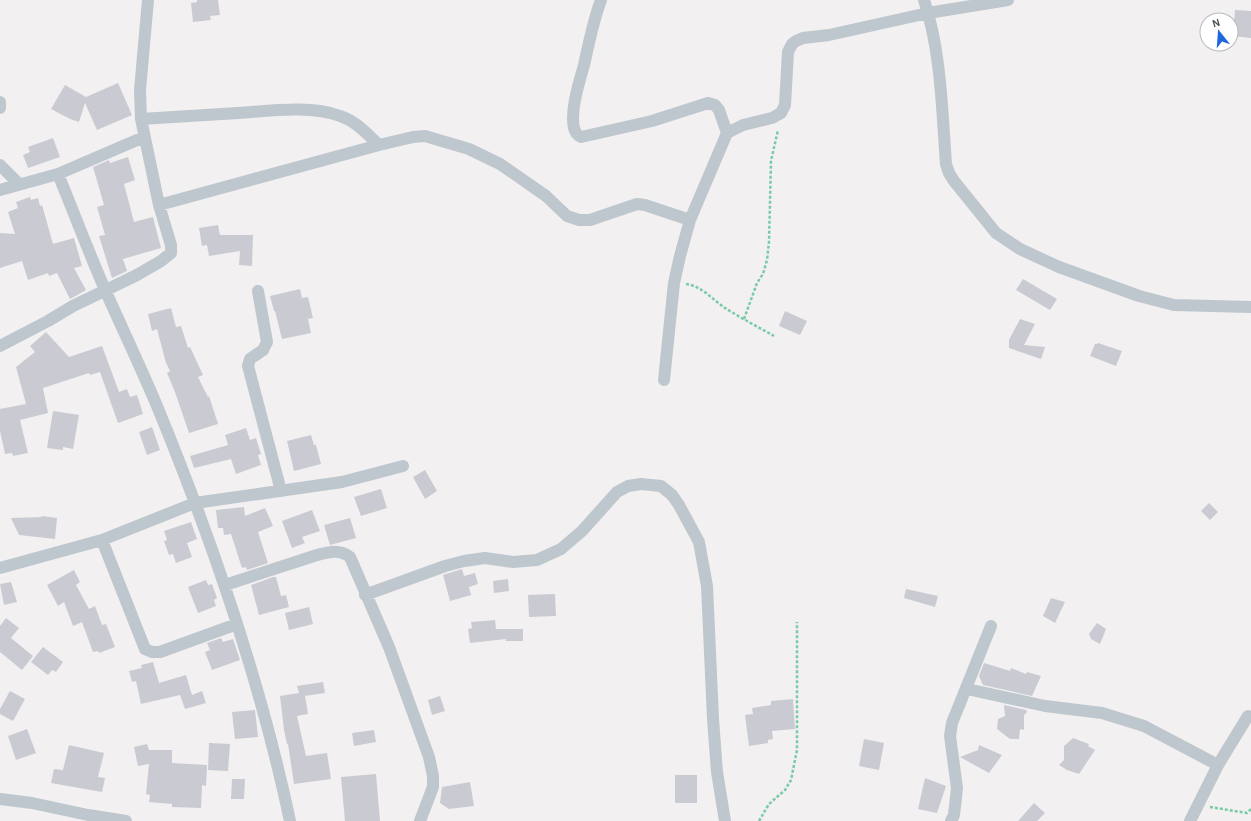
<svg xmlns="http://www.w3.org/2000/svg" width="1251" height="821" font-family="'Alegreya Sans',sans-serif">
	<rect width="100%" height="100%" fill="#f2f0f0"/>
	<!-- building -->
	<path fill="#cacbd2" d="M 197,0 L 218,0 L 220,15 L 210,16 L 211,20 L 193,22 L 191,3 L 197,2 Z
		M 1235,10 L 1251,11 L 1251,38 L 1233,36 Z
		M 118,83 L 132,115 L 97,130 L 85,103 L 79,122 L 70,119 L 51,109 L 65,85 L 86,97 Z
		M 53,138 L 60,157 L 28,168 L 23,155 L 30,152 L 28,147 Z
		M 128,157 L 135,180 L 124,184 L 134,222 L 153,217 L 161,248 L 123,259 L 127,271 L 112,278 L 99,236 L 105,235 L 97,207 L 104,205 L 93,167 L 109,160 L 110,163 Z
		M 30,197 L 31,200 L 38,198 L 40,206 L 42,205 L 53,244 L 74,238 L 82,266 L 74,268 L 86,290 L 70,299 L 57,273 L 49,276 L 48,273 L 28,280 L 22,261 L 0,268 L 0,233 L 15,234 L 8,212 L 18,208 L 16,202 Z
		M 218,225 L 220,235 L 253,235 L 252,266 L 239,265 L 240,251 L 209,256 L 207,245 L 202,246 L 199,228 Z
		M 1023,279 L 1057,299 L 1050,310 L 1016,290 Z
		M 300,289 L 302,298 L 308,297 L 313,318 L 308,319 L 311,333 L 282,339 L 275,311 L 274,311 L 270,296 Z
		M 171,308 L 176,327 L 181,326 L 188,348 L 190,347 L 203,375 L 198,377 L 208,397 L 209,396 L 218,424 L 189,433 L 175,392 L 167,373 L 170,371 L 166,363 L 157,329 L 152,331 L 148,314 Z
		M 785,311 L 807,321 L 800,335 L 779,326 Z
		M 1020,319 L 1035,324 L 1024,345 L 1045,347 L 1041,359 L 1009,348 L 1009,340 Z
		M 46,332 L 69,357 L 102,346 L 119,392 L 127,389 L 130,397 L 137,395 L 143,414 L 118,423 L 100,372 L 90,375 L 89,373 L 43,388 L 48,413 L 20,420 L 28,453 L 13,456 L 12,453 L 5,454 L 0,431 L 0,409 L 26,404 L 16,367 L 35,352 L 30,346 Z
		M 1098,343 L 1122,351 L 1116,366 L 1090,356 L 1095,344 L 1097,344 Z
		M 53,411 L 79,415 L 73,449 L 63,447 L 63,450 L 47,448 Z
		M 152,427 L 160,450 L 147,455 L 139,432 Z
		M 246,428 L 250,440 L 256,438 L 261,454 L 258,455 L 261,465 L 236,474 L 231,459 L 194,468 L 190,456 L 228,445 L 225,435 Z
		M 311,435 L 314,445 L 316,445 L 321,464 L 294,471 L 287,441 Z
		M 425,470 L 437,491 L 425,499 L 413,477 Z
		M 381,489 L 387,508 L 361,516 L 354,497 Z
		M 1209,503 L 1218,512 L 1210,520 L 1201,511 Z
		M 244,507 L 245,516 L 265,508 L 273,526 L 258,532 L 268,563 L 247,570 L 246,567 L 242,568 L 231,534 L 224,535 L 223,528 L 218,528 L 216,510 Z
		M 312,510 L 320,531 L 302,537 L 305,543 L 292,548 L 282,521 Z
		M 42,516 L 57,518 L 55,539 L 19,535 L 11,518 L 42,517 Z
		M 350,518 L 356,538 L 330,545 L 324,525 Z
		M 191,522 L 197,539 L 187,543 L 192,557 L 176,563 L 173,554 L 169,555 L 164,541 L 167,540 L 164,531 Z
		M 462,569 L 464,576 L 475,573 L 478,584 L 469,587 L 471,595 L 450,601 L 443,575 Z
		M 74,570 L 80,582 L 76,585 L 89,609 L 95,606 L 102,625 L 106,624 L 115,647 L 99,653 L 98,651 L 93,652 L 82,622 L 73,626 L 64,602 L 58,606 L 47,585 Z
		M 273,577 L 276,577 L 281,596 L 286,595 L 289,607 L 259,615 L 251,585 Z
		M 508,579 L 509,591 L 494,593 L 493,581 Z
		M 206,580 L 208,585 L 212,584 L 217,598 L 214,600 L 216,606 L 198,613 L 188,587 Z
		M 11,582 L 17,602 L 4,605 L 0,584 Z
		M 906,589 L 938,596 L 935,607 L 904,598 Z
		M 555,594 L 556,616 L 529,617 L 528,595 Z
		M 1051,598 L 1065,602 L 1055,623 L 1043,616 Z
		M 309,607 L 313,624 L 289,630 L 285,613 Z
		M 6,618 L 19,628 L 11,638 L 33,656 L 22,670 L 0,652 L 0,626 Z
		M 495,620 L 496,629 L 523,629 L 523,641 L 506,641 L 506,639 L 470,643 L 468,629 L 472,628 L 471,622 Z
		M 1097,623 L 1106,629 L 1100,644 L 1091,639 L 1089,634 Z
		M 221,638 L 223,642 L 233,639 L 240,660 L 212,670 L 205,652 L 210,650 L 207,643 Z
		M 43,647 L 63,662 L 56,672 L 52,670 L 48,675 L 31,662 Z
		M 153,662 L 159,683 L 186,675 L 192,695 L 202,691 L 206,703 L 185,709 L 180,695 L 141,704 L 136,681 L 132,682 L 129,671 L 142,668 L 141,665 Z
		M 984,663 L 1010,671 L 1011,668 L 1026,674 L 1027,672 L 1041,676 L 1032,696 L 983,685 L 979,676 Z
		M 323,682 L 325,693 L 305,696 L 308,714 L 297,716 L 306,756 L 327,753 L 331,779 L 294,784 L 288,744 L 287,744 L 284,730 L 280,696 L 299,693 L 297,686 Z
		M 10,691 L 25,699 L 13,721 L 0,714 L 0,709 Z
		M 440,696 L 445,711 L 432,715 L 428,700 Z
		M 793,699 L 795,729 L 772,731 L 773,739 L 768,740 L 768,743 L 749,746 L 745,715 L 753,714 L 752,708 L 771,705 L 771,701 Z
		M 1004,705 L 1026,710 L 1027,712 L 1024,715 L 1024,730 L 1020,729 L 1019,739 L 1010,739 L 997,729 L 998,719 L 1005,716 Z
		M 255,710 L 258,737 L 235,739 L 232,712 Z
		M 27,729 L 36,753 L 16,760 L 8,736 Z
		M 374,730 L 376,742 L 354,746 L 352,733 Z
		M 1073,738 L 1089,744 L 1088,746 L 1095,750 L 1079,774 L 1067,770 L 1059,765 L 1064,760 L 1064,746 Z
		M 864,739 L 884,743 L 879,770 L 859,766 Z
		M 209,743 L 230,744 L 228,771 L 208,770 Z
		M 147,744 L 149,750 L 172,750 L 172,763 L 207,765 L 206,786 L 202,785 L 201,808 L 172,807 L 172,804 L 149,802 L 150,795 L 146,794 L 149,764 L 138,766 L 134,747 Z
		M 69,745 L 104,753 L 98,777 L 105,778 L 102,792 L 51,783 L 54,769 L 63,770 Z
		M 979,745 L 1002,755 L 989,773 L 960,757 L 978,750 Z
		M 376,774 L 380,821 L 345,821 L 341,777 Z
		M 675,775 L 697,775 L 697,803 L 675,803 Z
		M 925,778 L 946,786 L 937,813 L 918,809 Z
		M 232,779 L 245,779 L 244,799 L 231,799 Z
		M 470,782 L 474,806 L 449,809 L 440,803 L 442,787 Z
		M 1034,803 L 1045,813 L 1037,821 L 1018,821 Z"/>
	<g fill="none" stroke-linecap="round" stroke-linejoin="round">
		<!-- path -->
		<path stroke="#78cba7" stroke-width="2.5" stroke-dasharray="3 2" stroke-linecap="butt" d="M 686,284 C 702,286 713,300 725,308 C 741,318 758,327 774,336
			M 744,319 L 757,283 L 763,274 L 767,260 L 769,242 L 771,161 L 778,130
			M 1210,807 L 1247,813 L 1251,809
			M 759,821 L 769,804 L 785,790 L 791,780 L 797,750 L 797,622"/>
		<!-- street -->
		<path stroke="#bec6ce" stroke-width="12" d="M 601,0 C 593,21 589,43 584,65 C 579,83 570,110 574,128 C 575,133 577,135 581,137 L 652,121 L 708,103 L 715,105 L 719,110 L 727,133
			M 924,0 C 941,50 942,111 946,164 L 949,173 L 954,181 L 996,233 L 1020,249 L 1059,267 L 1139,296 L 1174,305 L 1251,307
			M 0,102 L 0,108
			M 141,119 C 173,117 206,115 238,113 C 269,111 311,105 340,116 C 356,121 367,134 379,145
			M 0,165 L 19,184
			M 58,174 C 74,213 89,253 106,292 C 123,330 141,368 157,406 C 212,540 260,679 290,821
			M 0,190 L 58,174 L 144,137
			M 159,205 L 379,145 L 413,137 L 425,136 L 469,149 L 500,164 L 546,196 L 567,216 L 579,220 L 590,220 L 637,204 L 645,205 L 690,220
			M 258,291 L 267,342 L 263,350 L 250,359 L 248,366 L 281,491
			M 0,346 L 48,321 L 73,306 L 137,275 L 161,261 L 171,253 L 171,245 L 159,205 L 141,119 L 140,90 L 148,0
			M 664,380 L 674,283 L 680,256 L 690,220 L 727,133 L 743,125 L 772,118 L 781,113 L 785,105 L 788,52 L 792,44 L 796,41 L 803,38 L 829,35 L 928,13 L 1008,0
			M 102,540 L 145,649 L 152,652 L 160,652 L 237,624
			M 0,568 L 102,540 L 195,503 L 342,482 L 403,466
			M 225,585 L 317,555 C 329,552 339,549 350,557 L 389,647 L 429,757 L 433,776 L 433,787 L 420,821
			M 365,595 L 445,566 L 464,561 L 485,558 L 513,562 L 537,560 L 561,549 L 582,531 L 617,492 L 628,486 L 641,484 L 661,486 L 672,495 L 679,505 L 699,542 L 707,586 L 713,719 L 717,772 L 725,821
			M 967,689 L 1045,706 L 1102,713 L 1144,726 L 1218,765
			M 0,799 L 32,803 L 88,815 L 126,821
			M 951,821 L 954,815 L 957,788 L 950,736 L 952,723 L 991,626
			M 1190,821 L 1218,765 L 1248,716"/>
	</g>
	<!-- north arrow -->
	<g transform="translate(1219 32) rotate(343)"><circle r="19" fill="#ffffff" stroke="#b6babe"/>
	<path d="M0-3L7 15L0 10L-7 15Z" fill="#1e67de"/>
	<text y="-6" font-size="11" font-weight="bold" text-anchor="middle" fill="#48525d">N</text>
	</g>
</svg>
